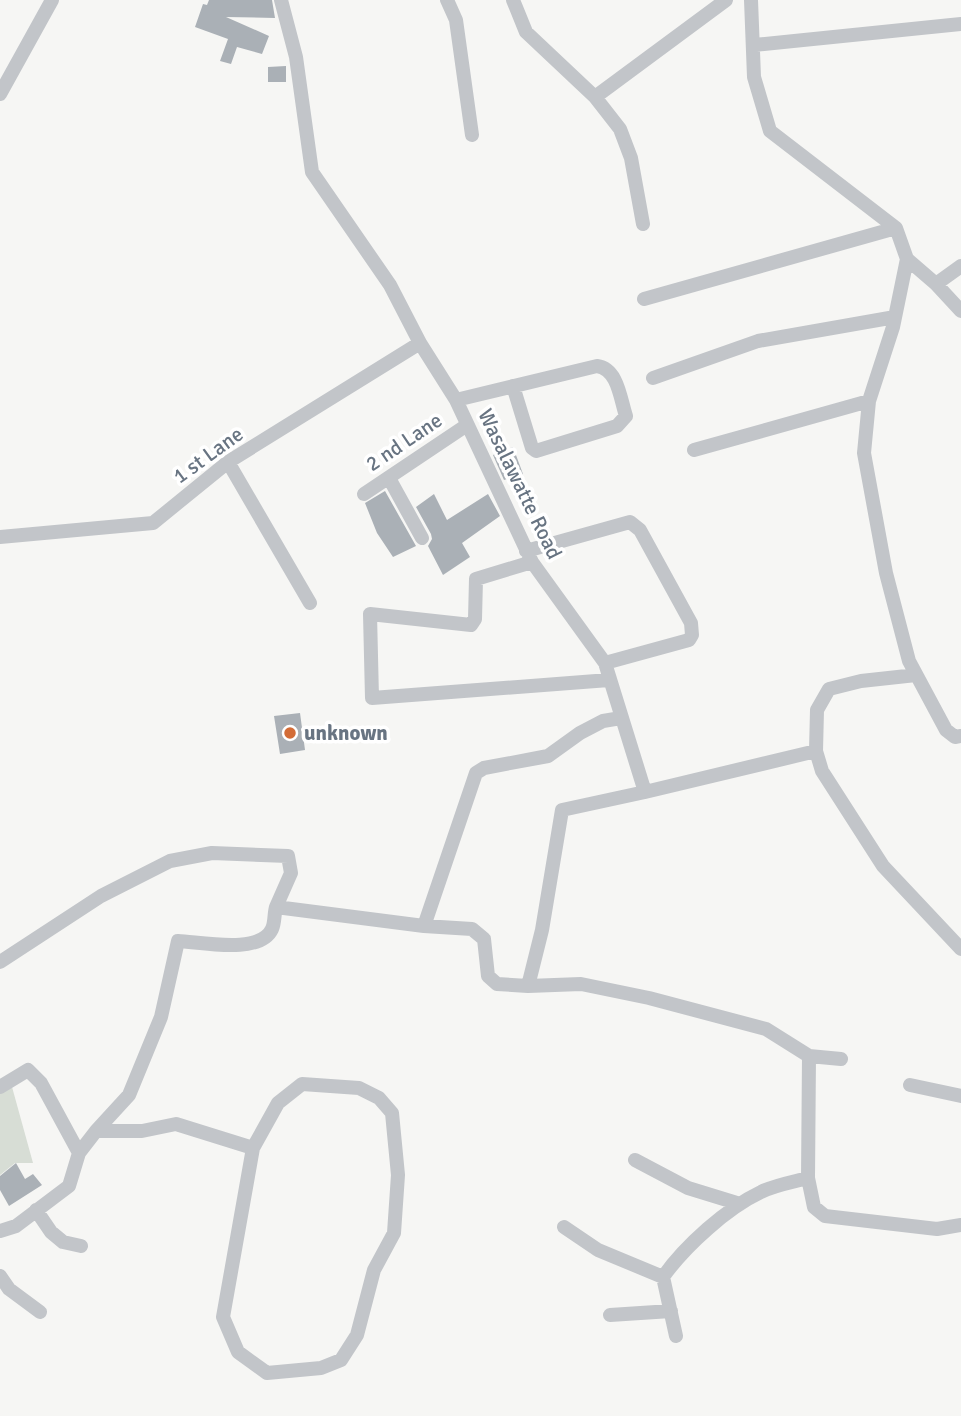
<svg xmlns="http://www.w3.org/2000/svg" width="961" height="1416" font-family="Signika,sans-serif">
	<rect width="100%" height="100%" fill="#f6f6f4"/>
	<!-- green -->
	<path fill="#d7ddd5" d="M 9,1076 L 33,1163 L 15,1163 L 0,1175 L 0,1079 Z"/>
	<!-- building -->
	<path fill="#aab0b6" d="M 209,0 L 272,0 L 275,18 L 226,17 L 269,36 L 262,54 L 237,47 L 231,64 L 220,61 L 228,39 L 195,27 L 203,4 L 207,5 Z
		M 286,66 L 286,82 L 268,82 L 268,67 Z
		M 513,447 L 523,474 L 504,480 L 493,455 Z
		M 385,491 L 416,546 L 393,557 L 377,533 L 365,503 Z
		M 434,494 L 447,520 L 488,494 L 500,516 L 462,543 L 470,557 L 443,575 L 428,546 L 432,539 L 431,534 L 416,507 Z
		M 300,713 L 305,750 L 280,754 L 274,716 Z
		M 16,1163 L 25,1179 L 33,1174 L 42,1185 L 9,1206 L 0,1190 L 0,1176 Z"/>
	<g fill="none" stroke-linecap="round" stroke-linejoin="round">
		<!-- minor -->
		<path stroke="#c2c5c9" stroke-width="14" d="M 281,0 L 296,57 L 312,172 L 390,285 L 420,343 L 456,400 L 532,562 L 605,663 L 645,792 L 816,751 L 822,771 L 883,866 L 961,949
			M 447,0 L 456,20 L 472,135
			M 513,0 L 526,32 L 595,97 L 620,129 L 631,158 L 643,224
			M 751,0 L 754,77 L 770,131 L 896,228 L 907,259 L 893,327 L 869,401 L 864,453 L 886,573 L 909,661 L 946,730 L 955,737 L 961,736
			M 754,45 L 961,24
			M 0,94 L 52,0
			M 595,97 L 726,0
			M 907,259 L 936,284 L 961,311
			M 936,284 L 961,266
			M 644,299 L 896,228
			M 653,378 L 758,341 L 895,317
			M 456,400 L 597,366 C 618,369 620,398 626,416 L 617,426 L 536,451 L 532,448 L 513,386
			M 694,450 L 869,401
			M 228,462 L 310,603
			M 389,478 L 422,538
			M 364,494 L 467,425
			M 0,537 L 153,523 L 228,462 L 420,343
			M 526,551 L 630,522 L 640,530 L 691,623 L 692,635 L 689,640 L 605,663
			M 532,562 L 476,579 L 475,619 L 471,625 L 370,614 L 372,698 L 609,680
			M 816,751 L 817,710 L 829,689 L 861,681 L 916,675
			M 645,792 L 562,810 L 542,930 L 528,986 L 581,984 L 649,998 L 766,1029 L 809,1056 L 841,1059
			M 424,926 L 476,773 L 484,768 L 548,756 L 580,733 L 603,721 L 621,718
			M 0,962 L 101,896 L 170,861 L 212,853 L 288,856 L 291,873 L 276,907 L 424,926 L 472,929 L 484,939 L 488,976 L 497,984 L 528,986
			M 809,1056 L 808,1178 L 814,1207 L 825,1216 L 937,1229 L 961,1225
			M 302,1084 L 359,1088 L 379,1098 L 392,1113 L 398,1175 L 394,1233 L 374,1270 L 357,1335 L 341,1360 L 321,1368 L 267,1373 L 238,1352 L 223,1317 L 253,1148 L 278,1103 Z
			M 910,1085 L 961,1096
			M 0,1087 L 28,1070 L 41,1083 L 79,1153
			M 96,1131 L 129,1095 L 161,1017 L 178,941 C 201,942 260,955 272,929 C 275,923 274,914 276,907
			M 635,1160 L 688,1188 L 740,1204
			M 36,1210 L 51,1232 L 63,1242 L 81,1246
			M 564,1227 L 598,1250 L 663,1277
			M 0,1231 L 16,1226 L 69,1186 L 79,1153 L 96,1131 L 142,1131 L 176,1124 L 253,1148
			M 0,1276 L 9,1289 L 40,1312
			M 610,1315 L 671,1311
			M 676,1336 L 663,1277 C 685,1246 727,1208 761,1192 C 775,1185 793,1182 808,1178"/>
	</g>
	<!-- markers -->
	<circle fill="#d36c37" stroke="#fff" stroke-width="2.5" cx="290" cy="733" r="7"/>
	<g text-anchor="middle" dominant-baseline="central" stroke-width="7" stroke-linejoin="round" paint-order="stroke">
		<!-- street labels -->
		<g font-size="21" fill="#687482" stroke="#fff">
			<text transform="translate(404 442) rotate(-34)">2 nd Lane</text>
			<text transform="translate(208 455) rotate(-36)">1 st Lane</text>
			<text transform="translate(520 484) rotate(64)">Wasalawatte Road</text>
		</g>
		<!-- poi labels -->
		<g font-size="21" font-weight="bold" fill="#687482" stroke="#fff" text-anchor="start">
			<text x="304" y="733">unknown</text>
		</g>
	</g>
</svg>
